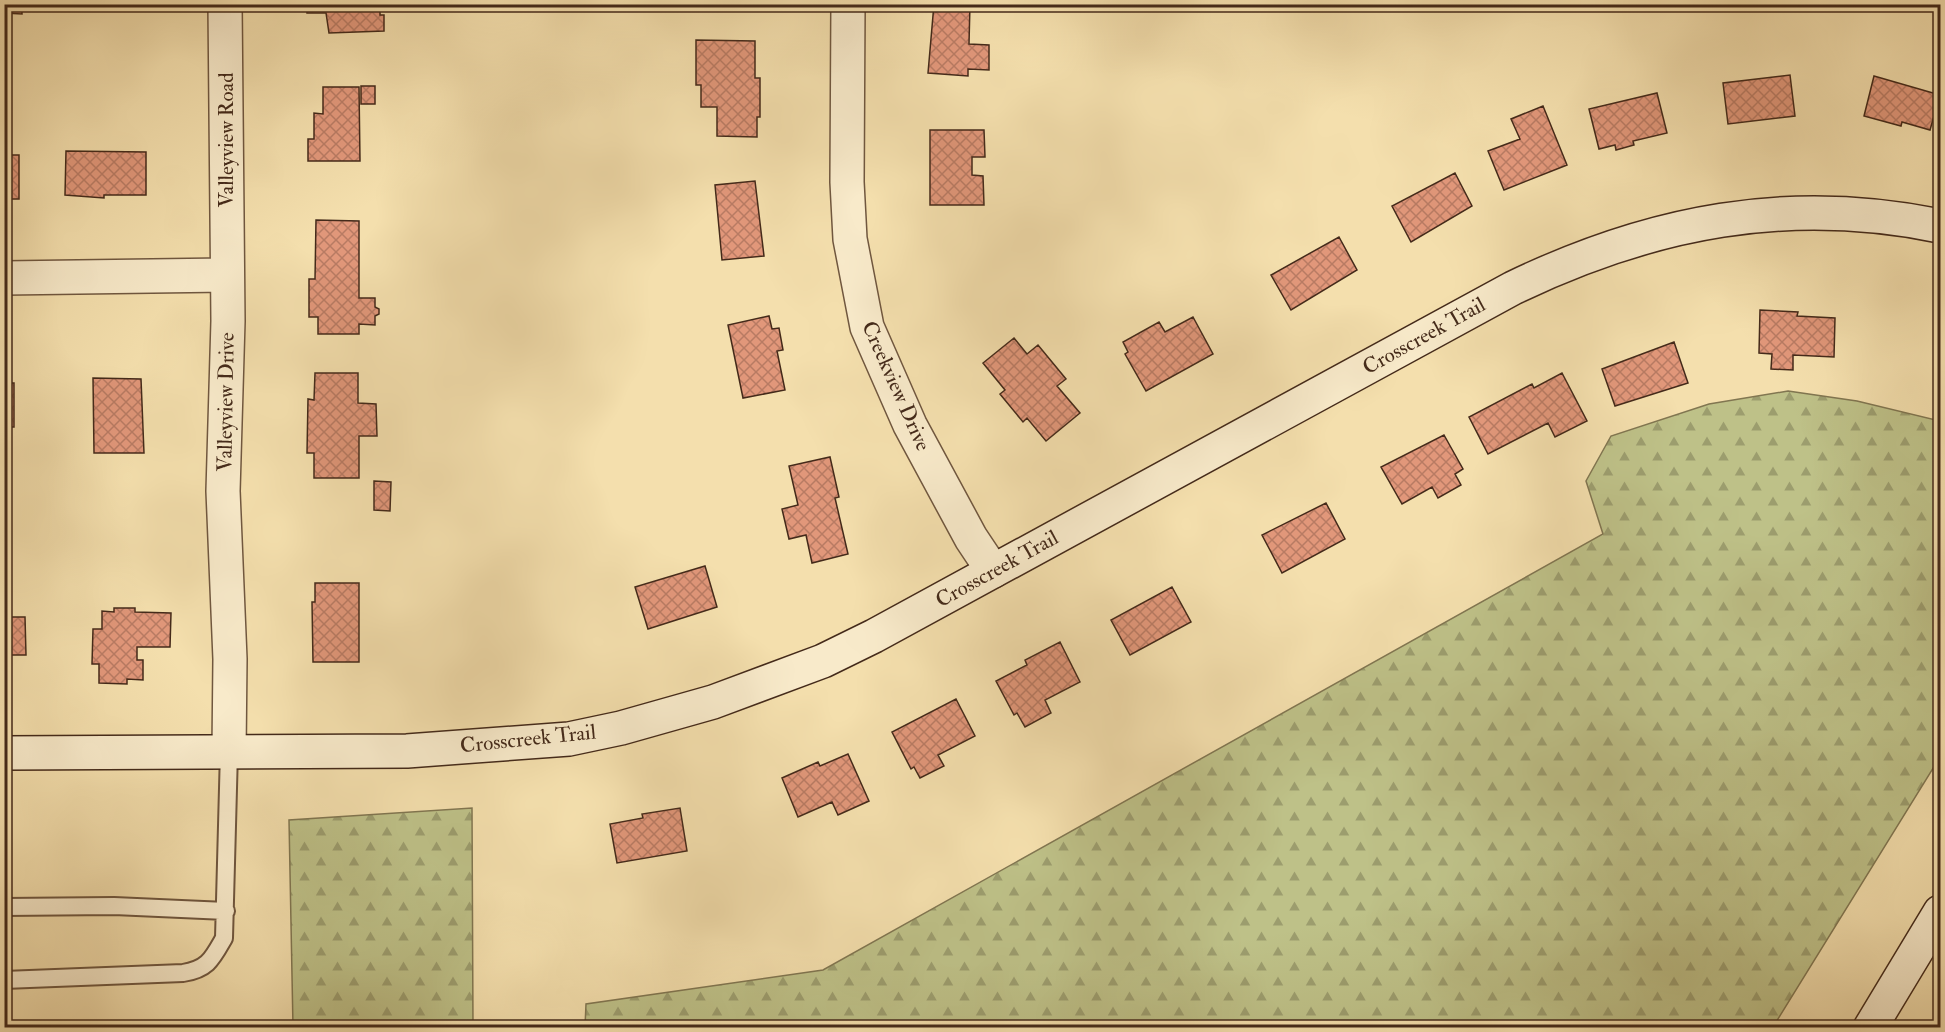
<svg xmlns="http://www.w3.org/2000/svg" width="1945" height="1032" font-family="'IM FELL Double Pica',serif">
	<defs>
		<pattern id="forest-firs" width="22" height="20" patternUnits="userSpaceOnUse" patternTransform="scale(1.5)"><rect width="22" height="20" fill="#bec188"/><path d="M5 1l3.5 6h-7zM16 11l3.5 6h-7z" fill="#9c9d6e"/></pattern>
		<pattern id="building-cross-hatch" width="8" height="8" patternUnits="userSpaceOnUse" patternTransform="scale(1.5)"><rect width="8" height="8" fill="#e1977a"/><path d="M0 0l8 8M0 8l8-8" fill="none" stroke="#b87b63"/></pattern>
	</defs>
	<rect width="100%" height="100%" fill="#f4dfad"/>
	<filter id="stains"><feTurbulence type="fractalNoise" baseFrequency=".00333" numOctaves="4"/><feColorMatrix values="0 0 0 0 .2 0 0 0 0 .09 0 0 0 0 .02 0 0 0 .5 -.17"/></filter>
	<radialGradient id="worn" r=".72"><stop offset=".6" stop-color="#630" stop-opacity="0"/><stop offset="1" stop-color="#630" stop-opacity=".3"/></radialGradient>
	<!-- forest -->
	<path fill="url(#forest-firs)" stroke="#817651" stroke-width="1.5" d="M 1788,391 L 1857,401 L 1940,421 L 1940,757 L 1773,1027 L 585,1027 L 586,1004 L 823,970 L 1603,534 L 1586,481 L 1611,436 L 1709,404 Z
		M 472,808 L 473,1027 L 293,1027 L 289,820 Z"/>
	<!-- building -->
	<path fill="url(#building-cross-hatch)" stroke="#442a1a" stroke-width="1.5" d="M 4,4 L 22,4 L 22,14 L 4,13 Z
		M 34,4 L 90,4 L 90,7 L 75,7 L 75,11 L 34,11 Z
		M 307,4 L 380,4 L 380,15 L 384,15 L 384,31 L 329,33 L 326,13 L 307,13 Z
		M 934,4 L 970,4 L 969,44 L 989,45 L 989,70 L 968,69 L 968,76 L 928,73 Z
		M 696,40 L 755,41 L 755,78 L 760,78 L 760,117 L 757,117 L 757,137 L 717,136 L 717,107 L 701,107 L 701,85 L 696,85 Z
		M 1790,75 L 1795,116 L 1728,124 L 1723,83 Z
		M 1874,76 L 1940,95 L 1930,130 L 1902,122 L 1901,126 L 1864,116 Z
		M 361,86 L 375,86 L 375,104 L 361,104 Z
		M 323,87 L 359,87 L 360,161 L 308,161 L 308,139 L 314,139 L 314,113 L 323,114 Z
		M 1657,93 L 1667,133 L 1633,141 L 1634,145 L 1616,150 L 1615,145 L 1599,149 L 1589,109 Z
		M 1543,106 L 1567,165 L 1504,190 L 1488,151 L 1520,139 L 1511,119 Z
		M 930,130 L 984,130 L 985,157 L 972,157 L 972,175 L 983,176 L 984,205 L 930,205 Z
		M 66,151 L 146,152 L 146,195 L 104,195 L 104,198 L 65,195 Z
		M 4,155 L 19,155 L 19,199 L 4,199 Z
		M 1455,173 L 1472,206 L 1411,242 L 1392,206 Z
		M 755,181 L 764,256 L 722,260 L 715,185 Z
		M 316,220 L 359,221 L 359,298 L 375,298 L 375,307 L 379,309 L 379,314 L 375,316 L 375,325 L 359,324 L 359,334 L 318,334 L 318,317 L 309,317 L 309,279 L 315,279 Z
		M 1339,237 L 1357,270 L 1291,310 L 1271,275 Z
		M 1760,310 L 1798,312 L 1797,316 L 1835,318 L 1834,357 L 1793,355 L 1793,370 L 1771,369 L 1772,354 L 1759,353 Z
		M 769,316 L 772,329 L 779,328 L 783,350 L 777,351 L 785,390 L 743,398 L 728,325 Z
		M 1193,317 L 1213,354 L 1146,391 L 1125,354 L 1128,352 L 1123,342 L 1159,322 L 1165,332 Z
		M 1014,338 L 1027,354 L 1038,345 L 1066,379 L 1057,386 L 1080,413 L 1046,441 L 1027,418 L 1023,422 L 1000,394 L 1005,390 L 983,363 Z
		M 1674,342 L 1688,383 L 1615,406 L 1602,369 Z
		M 315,373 L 358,373 L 358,403 L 376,404 L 377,436 L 359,436 L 359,478 L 314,478 L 314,453 L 307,453 L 308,399 L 314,400 Z
		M 1562,373 L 1587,421 L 1555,437 L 1548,423 L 1488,454 L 1469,417 L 1532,384 L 1534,388 Z
		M 93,378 L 141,379 L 144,453 L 94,453 Z
		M 4,383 L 14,383 L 14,427 L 4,427 Z
		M 1444,435 L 1463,469 L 1455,474 L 1461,485 L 1438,498 L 1432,487 L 1402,504 L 1381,467 Z
		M 830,457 L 839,497 L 835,498 L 848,554 L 812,563 L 806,535 L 789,539 L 782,509 L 798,505 L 789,466 Z
		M 374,481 L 391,482 L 390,511 L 374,510 Z
		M 1326,503 L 1345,539 L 1282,573 L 1262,535 Z
		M 705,566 L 717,607 L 648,629 L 635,587 Z
		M 315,583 L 359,583 L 359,662 L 313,662 L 312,602 L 315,602 Z
		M 1172,587 L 1191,622 L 1130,655 L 1111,620 Z
		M 114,608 L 135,608 L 135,612 L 171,613 L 170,647 L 137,647 L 137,660 L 143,660 L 143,680 L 127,679 L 127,684 L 99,683 L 99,664 L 92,664 L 93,629 L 102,629 L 102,611 L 114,612 Z
		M 4,617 L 25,617 L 26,655 L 4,655 Z
		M 1060,642 L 1080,682 L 1045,700 L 1051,713 L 1025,727 L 1017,713 L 1014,715 L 996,681 L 1027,665 L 1025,660 Z
		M 956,699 L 975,736 L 938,755 L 944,766 L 920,778 L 914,767 L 911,769 L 892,732 Z
		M 848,754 L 869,801 L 838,815 L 832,802 L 798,817 L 782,778 L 818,762 L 820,766 Z
		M 680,808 L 687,851 L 617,863 L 610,824 L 643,818 L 642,814 Z
		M 4,1021 L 32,1021 L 32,1028 L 4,1028 Z"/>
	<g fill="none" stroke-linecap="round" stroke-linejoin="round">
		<defs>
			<path id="lane" d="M 4,907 L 114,906 L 226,911
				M 4,980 L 183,973 C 208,969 212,959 224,938 L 229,751"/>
			<path id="street" d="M 225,4 L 228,321 L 223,491 L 230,659 L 229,751
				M 848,4 L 847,182 L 850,239 L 867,327 L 910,425 L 971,538 L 993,571
				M 4,278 L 226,275"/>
			<path id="secondary" d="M 4,753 L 407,751 L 569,739 L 621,728 L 713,702 L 823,661 L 874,636 L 1513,288 C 1652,221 1788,195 1940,226
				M 1870,1028 L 1940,912"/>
		</defs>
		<!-- lane casing -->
		<use href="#lane" stroke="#70573f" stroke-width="20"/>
		<!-- street casing -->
		<use href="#street" stroke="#70573f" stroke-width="36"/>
		<!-- secondary casing -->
		<use href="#secondary" stroke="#442a1a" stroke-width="36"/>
		<!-- lane -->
		<use href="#lane" stroke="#f8eaca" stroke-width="16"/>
		<!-- street -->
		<use href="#street" stroke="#f8eaca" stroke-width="33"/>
		<!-- secondary -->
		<use href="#secondary" stroke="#f8eaca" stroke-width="33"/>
	</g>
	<g text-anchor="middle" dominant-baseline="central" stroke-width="4.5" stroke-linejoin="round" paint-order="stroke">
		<!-- street labels -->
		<g font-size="21" fill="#442a1a" stroke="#f8eaca">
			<text transform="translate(226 140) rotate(-90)">Valleyview Road</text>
			<text transform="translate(1424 336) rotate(-29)">Crosscreek Trail</text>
			<text transform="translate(896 386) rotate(66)">Creekview Drive</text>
			<text transform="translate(226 402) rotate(-89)">Valleyview Drive</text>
			<text transform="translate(997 569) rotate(-29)">Crosscreek Trail</text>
			<text transform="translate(528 739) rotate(-6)">Crosscreek Trail</text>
		</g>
	</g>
	<!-- margin -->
	<rect width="1945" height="1032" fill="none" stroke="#f4dfad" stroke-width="24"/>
	<rect x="6" y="6" width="1933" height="1020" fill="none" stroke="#442a1a" stroke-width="3"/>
	<rect x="12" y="12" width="1921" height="1008" fill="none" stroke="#442a1a" stroke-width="1.5"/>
	<rect width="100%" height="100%" filter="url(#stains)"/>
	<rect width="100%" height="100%" fill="url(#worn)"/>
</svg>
